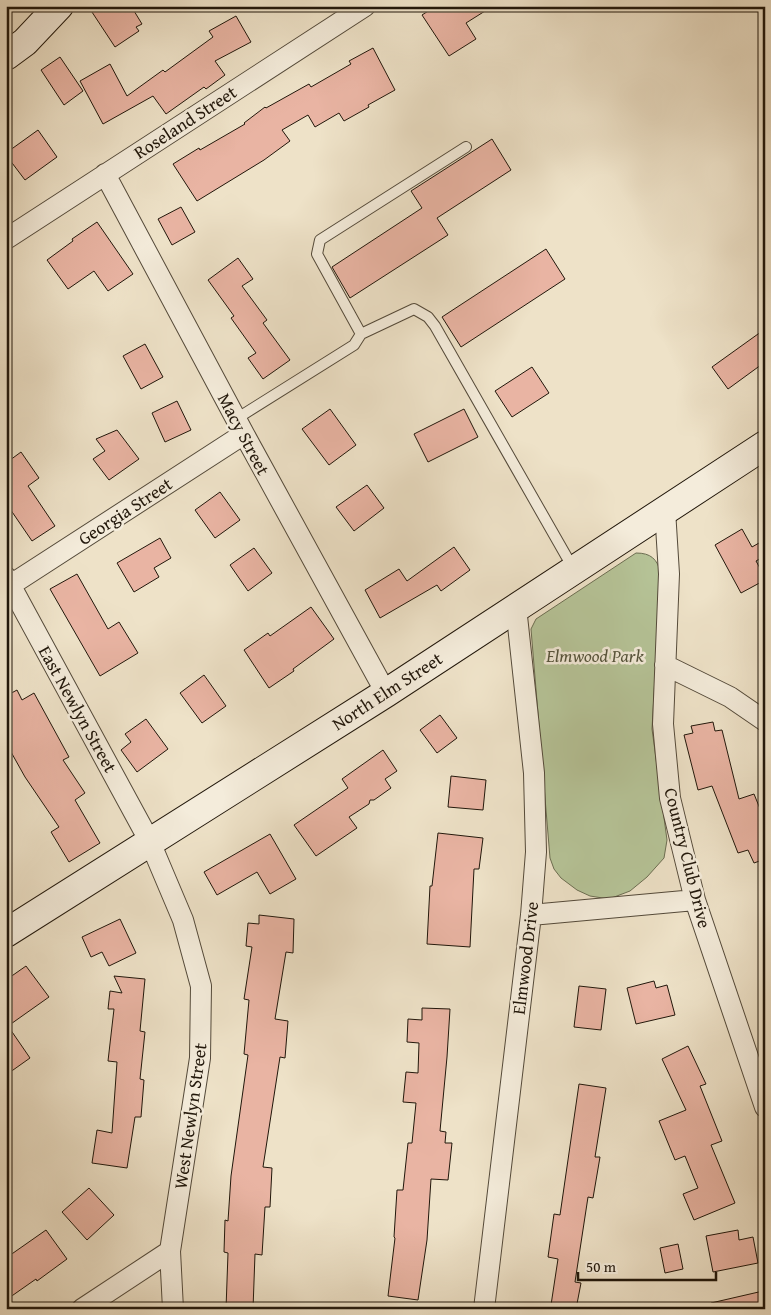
<svg xmlns="http://www.w3.org/2000/svg" width="771" height="1315" font-family="'Gentium Book Plus',serif">
	<rect width="100%" height="100%" fill="#eee2c8"/>
	<filter id="stains"><feTurbulence type="fractalNoise" baseFrequency=".004" numOctaves="4"/><feColorMatrix values="0 0 0 0 .2 0 0 0 0 .09 0 0 0 0 .02 0 0 0 .5 -.17"/></filter>
	<radialGradient id="worn" r=".72"><stop offset=".6" stop-color="#630" stop-opacity="0"/><stop offset="1" stop-color="#630" stop-opacity=".3"/></radialGradient>
	<!-- green -->
	<path fill="#b6c498" stroke="#6c6e52" d="M 636,553 C 651,553 657,559 661,573 L 652,729 L 667,840 L 664,858 L 647,877 L 630,891 L 609,899 L 590,896 L 577,890 L 561,878 L 554,869 L 550,858 L 531,629 L 536,619 Z"/>
	<!-- building -->
	<path fill="#e9b4a3" stroke="#21170b" d="M 88,6 L 131,6 L 142,24 L 136,27 L 139,31 L 115,47 Z
		M 436,6 L 493,6 L 466,23 L 476,39 L 449,56 L 422,15 Z
		M 236,16 L 251,42 L 215,61 L 225,75 L 206,89 L 204,87 L 166,114 L 153,96 L 103,124 L 80,81 L 110,64 L 127,96 L 163,70 L 165,72 L 213,37 L 209,31 Z
		M 373,48 L 395,90 L 368,105 L 369,107 L 344,121 L 339,113 L 315,127 L 308,115 L 282,130 L 290,141 L 264,160 L 197,201 L 173,164 L 199,148 L 200,150 L 245,124 L 244,123 L 265,107 L 266,108 L 309,84 L 311,87 L 351,64 L 349,61 Z
		M 60,57 L 83,91 L 64,105 L 41,70 Z
		M 38,130 L 57,157 L 25,180 L 6,155 L 6,153 Z
		M 492,139 L 511,170 L 437,218 L 448,235 L 350,298 L 332,267 L 422,208 L 411,191 Z
		M 181,207 L 195,232 L 172,245 L 158,219 Z
		M 97,222 L 133,274 L 108,291 L 94,271 L 68,289 L 47,260 L 73,241 L 72,239 Z
		M 546,249 L 565,279 L 461,347 L 442,317 Z
		M 238,258 L 253,279 L 242,286 L 267,320 L 263,323 L 290,360 L 263,379 L 248,358 L 256,353 L 231,318 L 234,316 L 208,280 Z
		M 765,329 L 765,362 L 728,389 L 712,367 Z
		M 145,344 L 163,377 L 141,389 L 123,356 Z
		M 532,367 L 549,393 L 512,417 L 495,391 Z
		M 177,401 L 191,430 L 165,442 L 152,413 Z
		M 330,409 L 356,445 L 329,465 L 302,429 Z
		M 464,409 L 478,437 L 428,462 L 414,434 Z
		M 117,430 L 139,459 L 109,480 L 93,459 L 105,451 L 96,439 Z
		M 21,452 L 39,478 L 28,486 L 55,526 L 32,541 L 6,503 L 6,463 Z
		M 367,485 L 384,508 L 354,531 L 336,507 Z
		M 220,492 L 240,520 L 215,538 L 195,510 Z
		M 742,529 L 752,547 L 759,543 L 765,552 L 765,556 L 756,561 L 765,577 L 765,580 L 741,593 L 715,545 Z
		M 160,538 L 171,558 L 154,568 L 159,577 L 134,592 L 117,563 Z
		M 454,547 L 470,570 L 441,591 L 437,585 L 380,618 L 365,590 L 399,569 L 407,581 Z
		M 254,548 L 272,573 L 248,591 L 230,565 Z
		M 77,574 L 108,629 L 119,622 L 138,653 L 100,676 L 50,589 Z
		M 311,607 L 334,639 L 293,669 L 294,671 L 269,688 L 244,650 L 268,633 L 270,636 Z
		M 204,675 L 226,706 L 202,723 L 180,693 Z
		M 17,690 L 22,700 L 34,693 L 69,757 L 63,760 L 85,793 L 75,800 L 100,843 L 69,862 L 51,832 L 59,827 L 25,777 L 6,743 L 6,696 Z
		M 440,715 L 457,738 L 437,753 L 420,730 Z
		M 146,719 L 168,749 L 137,772 L 121,750 L 131,742 L 125,734 Z
		M 713,722 L 715,731 L 722,730 L 739,799 L 754,794 L 765,821 L 765,859 L 754,863 L 748,850 L 738,853 L 712,786 L 698,790 L 684,735 L 693,733 L 691,726 Z
		M 383,750 L 397,771 L 385,779 L 391,788 L 374,800 L 370,800 L 369,804 L 349,817 L 357,828 L 316,856 L 294,825 L 348,788 L 342,779 Z
		M 451,776 L 486,780 L 483,810 L 448,807 Z
		M 438,833 L 483,838 L 479,869 L 474,869 L 470,947 L 427,944 L 430,886 L 432,886 Z
		M 270,834 L 296,879 L 270,894 L 257,872 L 217,895 L 204,872 Z
		M 259,915 L 294,919 L 293,953 L 286,952 L 275,1019 L 288,1021 L 285,1058 L 280,1057 L 263,1167 L 272,1168 L 270,1207 L 265,1207 L 262,1255 L 255,1254 L 253,1309 L 226,1309 L 228,1253 L 224,1252 L 225,1220 L 228,1221 L 231,1176 L 248,1055 L 244,1054 L 249,1000 L 244,999 L 252,947 L 246,946 L 248,923 L 259,924 Z
		M 120,919 L 136,953 L 109,966 L 102,952 L 91,957 L 82,937 Z
		M 26,966 L 49,997 L 8,1026 L 30,1058 L 6,1075 L 6,980 Z
		M 114,976 L 145,979 L 140,1031 L 145,1032 L 140,1079 L 144,1080 L 141,1117 L 135,1117 L 127,1168 L 92,1163 L 97,1130 L 112,1133 L 117,1062 L 108,1061 L 114,1009 L 108,1009 L 110,991 L 122,993 Z
		M 654,981 L 656,988 L 667,985 L 675,1015 L 636,1024 L 627,988 Z
		M 579,986 L 606,989 L 601,1030 L 574,1027 Z
		M 422,1008 L 450,1009 L 447,1057 L 440,1131 L 446,1132 L 445,1143 L 452,1143 L 448,1180 L 431,1179 L 427,1240 L 418,1300 L 388,1296 L 395,1238 L 394,1237 L 397,1190 L 403,1190 L 408,1143 L 412,1143 L 416,1103 L 403,1102 L 406,1072 L 418,1073 L 419,1043 L 407,1042 L 408,1019 L 422,1020 Z
		M 688,1046 L 706,1084 L 700,1086 L 722,1141 L 711,1145 L 735,1203 L 694,1220 L 683,1194 L 698,1188 L 685,1156 L 675,1160 L 659,1121 L 686,1110 L 662,1059 Z
		M 579,1084 L 606,1088 L 595,1157 L 600,1157 L 593,1198 L 588,1197 L 575,1282 L 581,1283 L 576,1309 L 551,1305 L 558,1259 L 548,1257 L 554,1214 L 560,1215 Z
		M 89,1188 L 114,1215 L 87,1240 L 62,1212 Z
		M 46,1230 L 67,1259 L 37,1281 L 36,1279 L 6,1300 L 6,1258 Z
		M 738,1230 L 739,1240 L 753,1237 L 758,1263 L 713,1272 L 706,1236 Z
		M 678,1244 L 683,1269 L 665,1273 L 660,1248 Z
		M 763,1291 L 765,1309 L 711,1309 L 711,1303 Z"/>
	<g fill="none" stroke-linecap="round" stroke-linejoin="round">
		<defs>
			<path id="lane" d="M 361,334 L 414,309 L 428,317 L 435,326 L 573,568
				M 236,419 L 354,345 L 361,334 L 317,254 L 320,240 L 466,147"/>
			<path id="street" d="M 105,174 L 244,434 L 386,693
				M 6,239 L 365,6
				M 665,510 L 669,574 L 663,724 L 670,798 L 695,900 L 765,1107
				M 6,577 L 150,842 L 183,920 L 201,986 L 200,1058 L 170,1251 L 173,1309
				M 6,588 L 244,434
				M 665,665 L 730,697 L 765,721
				M 531,915 L 695,900
				M 82,1309 L 170,1251
				M 484,1309 L 531,915 L 536,852 L 534,773 L 516,607"/>
			<path id="secondary" d="M 6,56 L 25,42 L 59,6
				M 6,933 L 386,693 L 765,445"/>
		</defs>
		<!-- lane casing -->
		<use href="#lane" stroke="#544a3a" stroke-width="12"/>
		<!-- street casing -->
		<use href="#street" stroke="#544a3a" stroke-width="22"/>
		<!-- secondary casing -->
		<use href="#secondary" stroke="#21170b" stroke-width="30"/>
		<!-- lane -->
		<use href="#lane" stroke="#f4ecdb" stroke-width="10"/>
		<!-- street -->
		<use href="#street" stroke="#f4ecdb" stroke-width="20"/>
		<!-- secondary -->
		<use href="#secondary" stroke="#f4ecdb" stroke-width="28"/>
	</g>
	<g text-anchor="middle" dominant-baseline="central" stroke-width="5" stroke-linejoin="round" paint-order="stroke">
		<!-- street labels -->
		<g font-size="18" fill="#21170b" stroke="#f4ecdb">
			<text transform="translate(185 122) rotate(-33)">Roseland Street</text>
			<text transform="translate(244 434) rotate(62)">Macy Street</text>
			<text transform="translate(125 511) rotate(-33)">Georgia Street</text>
			<text transform="translate(387 691) rotate(-33)">North Elm Street</text>
			<text transform="translate(78 709) rotate(61)">East Newlyn Street</text>
			<text transform="translate(688 858) rotate(76)">Country Club Drive</text>
			<text transform="translate(525 958) rotate(-83)">Elmwood Drive</text>
			<text transform="translate(190 1116) rotate(-82)">West Newlyn Street</text>
		</g>
		<!-- park labels -->
		<g font-size="18" font-style="italic" fill="#55543c" stroke="#f4ecdb">
			<text x="595" y="655">Elmwood Park</text>
		</g>
	</g>
	<!-- margin -->
	<rect width="771" height="1315" fill="none" stroke="#eee2c8" stroke-width="25"/>
	<rect x="8" y="8" width="756" height="1300" fill="none" stroke="#21170b" stroke-width="2.5"/>
	<rect x="12" y="12" width="746" height="1290" fill="none" stroke="#21170b"/>
	<!-- scale -->
	<path d="M578 1272v8h138v-8" fill="none" stroke="#21170b" stroke-width="2.5"/>
	<text x="586" y="1272" font-size="15" fill="#21170b" stroke="#f4ecdb" stroke-width="4" paint-order="stroke">50 m</text>
	<rect width="100%" height="100%" filter="url(#stains)"/>
	<rect width="100%" height="100%" fill="url(#worn)"/>
</svg>
